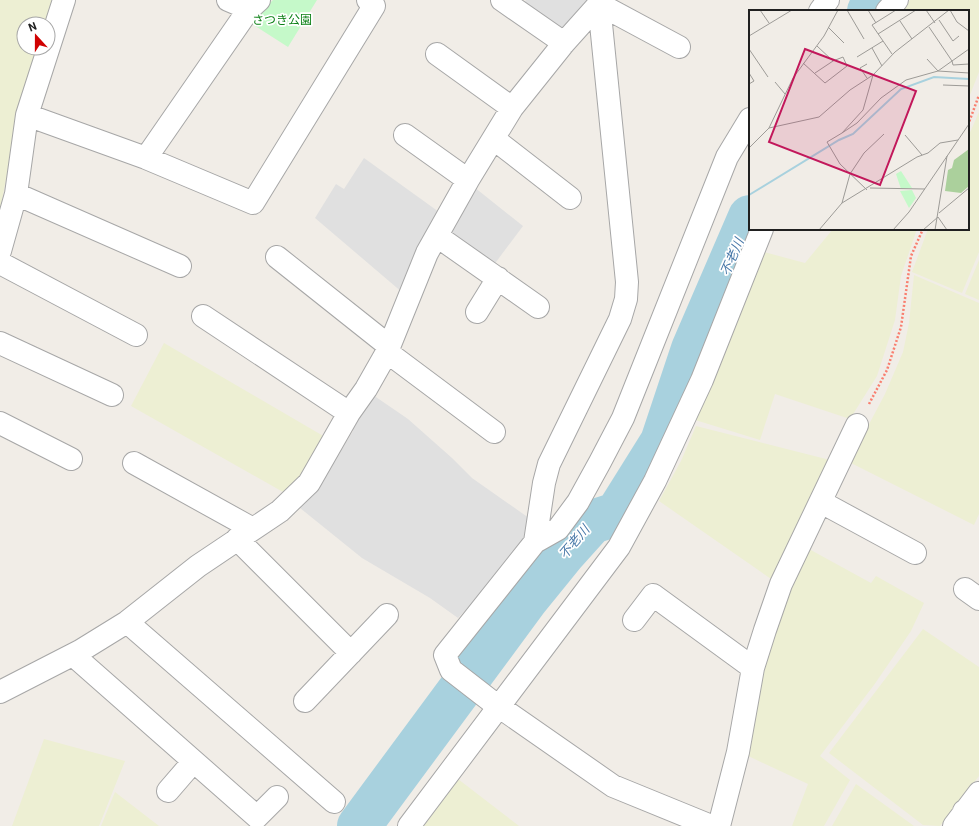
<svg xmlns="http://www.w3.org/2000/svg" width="979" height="826" font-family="Roboto,'Noto Sans JP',sans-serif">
	<rect width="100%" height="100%" fill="#f1ede7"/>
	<!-- farmland -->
	<path fill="#edefd3" d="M 0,0 L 54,0 L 46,24 L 24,24 L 24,48 L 39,48 L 20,108 L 0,210 Z
		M 910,0 L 979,0 L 979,72 L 968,100 L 968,11 L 901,11 Z
		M 979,112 L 979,252 L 962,293 L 912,272 L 928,229 L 968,229 L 968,137 Z
		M 833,229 L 917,229 L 901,276 L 895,320 L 877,376 L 850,419 L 775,394 L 760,440 L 692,419 L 764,252 L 805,263 Z
		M 979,260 L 979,300 L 965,294 Z
		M 914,275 L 979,303 L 979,514 L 974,525 L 849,462 L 885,394 L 903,352 L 909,323 Z
		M 164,343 L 325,437 L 298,482 L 283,492 L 131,406 Z
		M 696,426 L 830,460 L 774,581 L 659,501 L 681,461 Z
		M 809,549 L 871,583 L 876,576 L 924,603 L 911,631 L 874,685 L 820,756 L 850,780 L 824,826 L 792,826 L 808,784 L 744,754 L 759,677 L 786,596 Z
		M 923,629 L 979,667 L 979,776 L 940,826 L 923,825 L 829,753 Z
		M 44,739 L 125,761 L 99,826 L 12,826 Z
		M 458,779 L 519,826 L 424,826 Z
		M 856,784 L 914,826 L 832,826 Z
		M 115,792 L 159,826 L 101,826 Z"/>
	<!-- park -->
	<path fill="#c5f9c9" d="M 273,0 L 317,0 L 288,47 L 249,22 Z"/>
	<!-- parking -->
	<path fill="#e0e0e0" d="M 526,0 L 593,0 L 561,35 L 522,7 Z
		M 364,158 L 439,212 L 403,293 L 315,218 L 336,184 L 344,189 Z
		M 474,187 L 523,226 L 493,266 L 453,239 L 450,228 Z
		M 373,395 L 408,419 L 452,458 L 472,478 L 529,518 L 531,531 L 490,584 L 458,618 L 430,598 L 362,558 L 300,508 L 325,476 L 353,431 L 353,426 Z"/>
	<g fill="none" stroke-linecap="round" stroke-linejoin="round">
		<!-- river -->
		<path stroke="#a8d1de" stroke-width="44" d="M 869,11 L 882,0
			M 359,826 L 526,600 L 565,552 L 592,522 L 617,514 L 662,442 L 693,349 L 750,217"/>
		<defs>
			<path id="minor" d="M 228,0 L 249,9 L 259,0
				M 502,0 L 564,43
				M 599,4 L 627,282 L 626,299 L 620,319 L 549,464 L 544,483 L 535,542 L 445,655 L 451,670 L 491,701 L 613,786 L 711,826
				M 599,4 L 679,47
				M 820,11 L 828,0
				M 887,11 L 897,0
				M 437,54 L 512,108
				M 27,115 L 146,158 L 253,203 L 374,6 L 368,0
				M 405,135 L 468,180
				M 494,139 L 570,198
				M 146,158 L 249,9
				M 16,194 L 180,266
				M 437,236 L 538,307
				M 0,251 L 16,194 L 27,115 L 64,0
				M 277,257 L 389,346
				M 0,263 L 136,335
				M 477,312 L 498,278
				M 203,316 L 349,413
				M 0,343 L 112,395
				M 387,352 L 494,432
				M 0,423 L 71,459
				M 134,463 L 253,529
				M 821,502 L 915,553
				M 237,539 L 351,653
				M 535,542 L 558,529 L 578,502 L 600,462 L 623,418 L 727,157 L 750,119
				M 965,589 L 979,599
				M 634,620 L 653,595 L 753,668
				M 127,622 L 334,802
				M 73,655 L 257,817 L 277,797
				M 0,692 L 80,651 L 127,622 L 198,566 L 280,511 L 309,483 L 349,413 L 366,389 L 387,352 L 427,253 L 468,180 L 512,108 L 564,43 L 599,4 L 601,0
				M 305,701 L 387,615
				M 168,791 L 193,762
				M 964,811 L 979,822
				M 409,826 L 619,547 L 655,481 L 702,380 L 762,229
				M 719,826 L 738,752 L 753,668 L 765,630 L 781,584 L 857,425
				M 954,826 L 979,793"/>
		</defs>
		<!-- minor casing -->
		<use href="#minor" stroke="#a7a7a7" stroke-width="24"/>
		<!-- path -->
		<path stroke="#f97e6f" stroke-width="2.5" stroke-dasharray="2 2" stroke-linecap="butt" d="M 968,125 L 979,95
			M 869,404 L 887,370 L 901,327 L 911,256 L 923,229"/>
		<!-- minor -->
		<use href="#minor" stroke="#fff" stroke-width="22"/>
	</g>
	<g text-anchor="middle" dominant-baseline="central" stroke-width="3.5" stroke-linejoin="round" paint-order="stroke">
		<!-- park labels -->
		<g font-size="12" fill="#0c8016" stroke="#fff">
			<text x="282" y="20">さつき公園</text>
		</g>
		<!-- water labels -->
		<g font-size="13" font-style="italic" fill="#4979a9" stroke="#fff">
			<text transform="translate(732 257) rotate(-67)">不老川</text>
			<text transform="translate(574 542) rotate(-50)">不老川</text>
		</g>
	</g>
	<!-- overview -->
	<g transform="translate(749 10)">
		<rect width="220" height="220" fill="#f1ede7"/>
		<path d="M 220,139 L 220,176 L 212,183 L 196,181 L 199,160 L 203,158 L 205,150 Z" fill="#abd09c"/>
		<path d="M 152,161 L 163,178 L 152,179 L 147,164 ZM 163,180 L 167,188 L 160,198 L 151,181 Z" fill="#c5f9c9"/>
		<path fill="none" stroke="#a8d1de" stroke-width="2" d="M 0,185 L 90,130 L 104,124 L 152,79 L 185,67 L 220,69"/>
		<path fill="none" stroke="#9d9b97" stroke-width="1" d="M 11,0 L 20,13M 98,0 L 115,29M 119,0 L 127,13M 177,0 L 186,13M 201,0 L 208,12 L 220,21M 190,10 L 204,31 L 210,26M 151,11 L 163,29M 79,17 L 95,33M 180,17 L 203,51 L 220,39M 129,24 L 167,0M 0,26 L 43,0M 123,38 L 133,56M 0,39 L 19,67M 143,44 L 123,15 L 147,0M 108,47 L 134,31M 178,49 L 189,61M 54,53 L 76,73 L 98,56 L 94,47 L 84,51 L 68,36M 189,61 L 203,51 L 204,55 L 220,54M 0,63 L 5,71 L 0,74M 66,63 L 84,51M 118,68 L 111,58 L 118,54M 26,72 L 36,84M 194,75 L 220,76M 20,118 L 70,107 L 101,80 L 124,65 L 146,42 L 200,0M 93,123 L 108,113 L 132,88 L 157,70 L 189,61 L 220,63M 156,125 L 173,145M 0,138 L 20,118 L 44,68 L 75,26 L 89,0M 121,178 L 176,179M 118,180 L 91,154 L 78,132 L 93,123 L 114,100 L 124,65M 93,193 L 101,164 L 115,143 L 135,124M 190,203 L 220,178M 70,220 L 93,193 L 168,147 L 179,143 L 191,133 L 209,130M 144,220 L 160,202 L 220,114M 174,220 L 189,207 L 198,220M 186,220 L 198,146"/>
		<path fill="#c2185b" fill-opacity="0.15" stroke="#c2185b" stroke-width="2" d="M 56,39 L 167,81 L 131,175 L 20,132 Z"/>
		<rect width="220" height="220" fill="none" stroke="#202020" stroke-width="2"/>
	</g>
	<!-- north arrow -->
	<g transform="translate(36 36) rotate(339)"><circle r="19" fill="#ffffff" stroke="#a6a6a6"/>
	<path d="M0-3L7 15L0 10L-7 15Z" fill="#d00101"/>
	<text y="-6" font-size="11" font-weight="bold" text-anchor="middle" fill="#202020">N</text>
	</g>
</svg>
